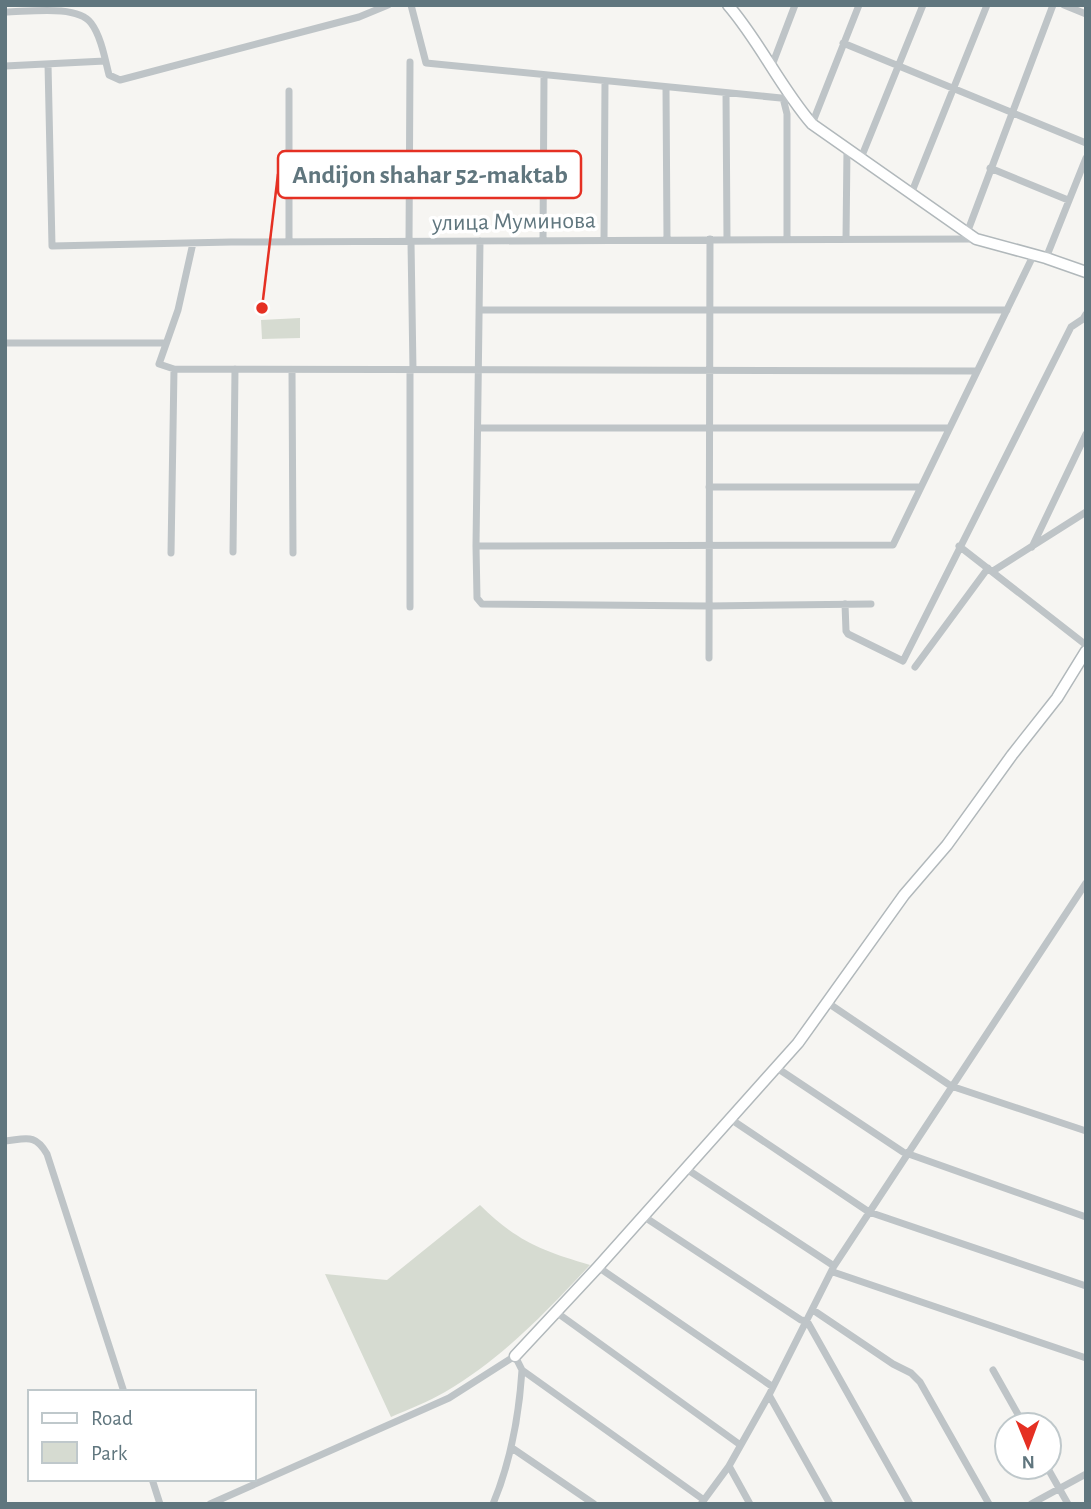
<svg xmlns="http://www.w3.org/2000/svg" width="1091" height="1509" font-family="'Alegreya Sans',sans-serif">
	<rect width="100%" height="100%" fill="#f6f5f2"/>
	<!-- green -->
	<path fill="#d6dbd1" d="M 300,318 L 300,338 L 262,339 L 261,320 Z
		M 480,1205 C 516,1241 542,1251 590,1265 C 546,1312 502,1359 445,1392 C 428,1402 409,1409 391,1417 L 325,1274 L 387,1280 Z"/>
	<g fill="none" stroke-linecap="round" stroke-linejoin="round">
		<defs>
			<path id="secondary" d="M 728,5 C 760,42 780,87 812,124 L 976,239 L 1046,258 L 1086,272
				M 515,1356 L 598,1267 L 798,1043 L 904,895 L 947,845 L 1012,755 L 1057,698 L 1086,651"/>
		</defs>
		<!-- secondary casing -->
		<use href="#secondary" stroke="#b1b8bb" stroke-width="13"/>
		<!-- street -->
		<path stroke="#bec4c7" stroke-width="7" d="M 411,5 L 426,63 L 791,99
			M 1064,5 L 1086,14
			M 5,12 C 27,12 77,4 91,23 C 101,36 105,59 109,75 L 120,80 L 359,17 L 388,5
			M 843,43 L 1086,143
			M 48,64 L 52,246 L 231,242 L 975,239
			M 5,66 L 105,61
			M 771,68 L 795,5
			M 666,88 L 667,239
			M 726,93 L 727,239
			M 783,98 L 787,114 L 787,239
			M 812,124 L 859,5
			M 861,158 L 923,5
			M 990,168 L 1068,200
			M 911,194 L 987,5
			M 967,233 L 1053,5
			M 846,239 L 847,149
			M 543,240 L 544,76
			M 604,240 L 605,82
			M 480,241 L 476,546 L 893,545 L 1034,254
			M 289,242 L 289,91
			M 409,242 L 410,62
			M 411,242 L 413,370
			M 193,243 L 178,310 L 159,364 L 174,369 L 977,371
			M 1046,258 L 1086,158
			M 480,310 L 1007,310
			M 5,343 L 166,343
			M 292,370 L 293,553
			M 410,370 L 410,607
			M 478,428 L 949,428
			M 709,487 L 921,487
			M 476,546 L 477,598 L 482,604 L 709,606 L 871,604
			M 959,546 L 1086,645
			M 1032,547 L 1086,434
			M 233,552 L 235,369
			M 171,553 L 174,369
			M 993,571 L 1086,512
			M 845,604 L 846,631 L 848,634 L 903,661 L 1071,327 L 1083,319 L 1086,314
			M 709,658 L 710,239
			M 915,667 L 988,568
			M 828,1003 L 951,1086 L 1086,1131
			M 777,1068 L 903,1152 L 1086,1217
			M 729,1118 L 869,1212 L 1086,1286
			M 5,1141 C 26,1139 35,1133 47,1154 L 124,1392
			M 685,1168 L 834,1266
			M 643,1216 L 801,1320 L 807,1321 L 910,1504
			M 598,1267 L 773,1387
			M 833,1272 L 1086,1358
			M 813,1310 L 893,1364 L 911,1373 L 920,1382 L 989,1504
			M 556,1312 L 739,1444
			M 993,1370 L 1024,1425
			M 769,1395 L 830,1504
			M 512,1448 L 594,1504
			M 729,1466 L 750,1504
			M 1047,1467 L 1068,1504
			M 152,1479 L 160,1504
			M 210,1504 L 449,1398 L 515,1356 L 522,1370 L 704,1500
			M 493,1504 C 511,1461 519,1416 522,1370
			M 701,1504 L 729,1466 L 769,1395 L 834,1266 L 1086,883
			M 1031,1504 L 1086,1474"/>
		<!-- secondary -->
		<use href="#secondary" stroke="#fff" stroke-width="10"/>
	</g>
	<g text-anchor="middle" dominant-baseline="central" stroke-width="7" stroke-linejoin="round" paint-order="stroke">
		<!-- street labels -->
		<g font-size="24" fill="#60767e" stroke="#fff">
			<text transform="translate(514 222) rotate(-1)">улица Муминова</text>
		</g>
	</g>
	<!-- callouts -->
	<path fill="none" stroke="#e53023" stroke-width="2.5" d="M262 308L278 174"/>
	<circle fill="#e53023" stroke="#fff" stroke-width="2.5" cx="262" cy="308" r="7"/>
	<rect fill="#fff" stroke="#e53023" stroke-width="2.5" x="278" y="151" width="303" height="47" rx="7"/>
	<g font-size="26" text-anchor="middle" font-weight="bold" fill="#60767e">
		<text x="430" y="183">Andijon shahar 52-maktab</text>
	</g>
	<!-- border -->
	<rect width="1091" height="1509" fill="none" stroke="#60767e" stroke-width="14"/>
	<!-- legend -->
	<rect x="28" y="1390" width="228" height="91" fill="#ffffff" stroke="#bfc8cb" stroke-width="2"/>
	<rect x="42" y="1413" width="35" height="10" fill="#ffffff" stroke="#bfc8cb" stroke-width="2"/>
	<text x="91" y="1425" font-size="21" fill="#60767e">Road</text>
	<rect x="42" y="1442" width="35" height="21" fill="#d6dbd1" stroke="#bfc8cb" stroke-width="2"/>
	<text x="91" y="1460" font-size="21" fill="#60767e">Park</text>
	<!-- north arrow -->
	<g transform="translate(1028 1446) rotate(179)"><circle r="33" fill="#ffffff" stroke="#bfc8cb" stroke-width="2"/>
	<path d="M0-5L12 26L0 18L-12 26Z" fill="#e53023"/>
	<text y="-10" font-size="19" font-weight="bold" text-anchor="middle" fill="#60767e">N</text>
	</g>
</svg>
